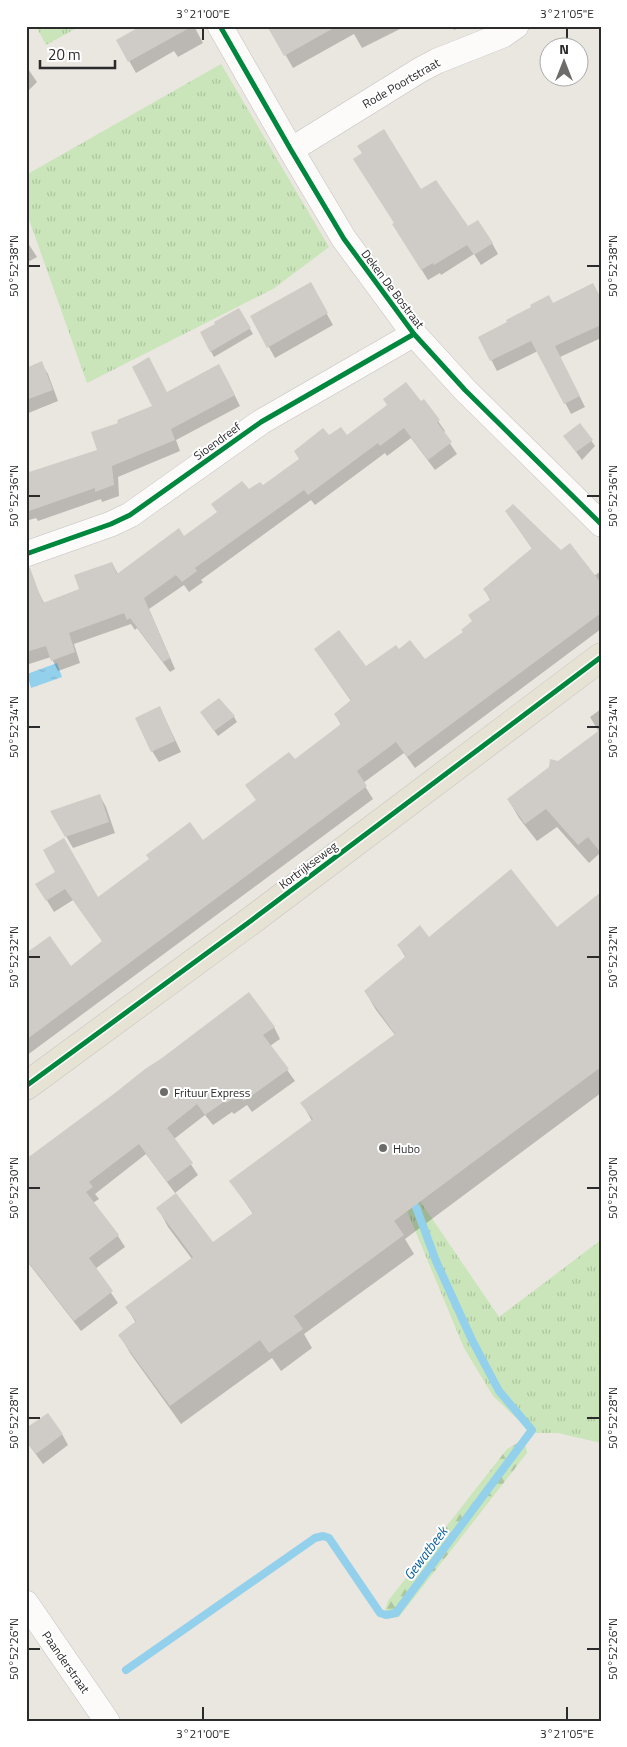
<svg xmlns="http://www.w3.org/2000/svg" width="627" height="1747" font-family="'Titillium Web',sans-serif">
	<defs>
		<pattern id="grass-tufts" width="24" height="20" patternUnits="userSpaceOnUse" patternTransform="scale(1.25)"><rect width="24" height="20" fill="#c9e5b9"/><path d="M3 7l-1-3M5 7V3M7 7l1-3M15 17l-1-3M17 17v-4M19 17l1-3" fill="none" stroke="#adc59f"/></pattern>
		<pattern id="forest-firs" width="22" height="20" patternUnits="userSpaceOnUse" patternTransform="scale(1.25)"><rect width="22" height="20" fill="#c9e5b9"/><path d="M5 1l3.5 6h-7zM16 11l3.5 6h-7z" fill="#adc59f"/></pattern>
		<pattern id="water-ripples" width="26" height="14" patternUnits="userSpaceOnUse" patternTransform="scale(1.25)"><rect width="26" height="14" fill="#93d0ec"/><path d="M2 4q2-2 4 0t4 0M15 11q2-2 4 0t4 0" fill="none" stroke="#7fb3cb"/></pattern>
	</defs>
	<rect width="100%" height="100%" fill="#eae6e0"/>
	<!-- grass -->
	<path fill="url(#grass-tufts)" d="M 36,26 L 80,26 L 46,45 Z
		M 221,64 L 329,247 L 273,289 L 87,383 L 26,211 L 26,175 Z
		M 420,1201 L 499,1317 L 601,1240 L 601,1443 L 558,1433 L 534,1433 L 528,1429 L 493,1396 L 464,1348 L 407,1211 Z"/>
	<!-- forest -->
	<path fill="url(#forest-firs)" d="M 518,1443 L 526,1447 L 527,1453 L 399,1617 L 388,1618 L 385,1611 L 388,1601 L 507,1449 Z"/>
	<!-- water -->
	<path fill="url(#water-ripples)" d="M 57,663 L 62,677 L 31,688 L 27,674 Z"/>
	<!-- shadow -->
	<path fill="#0003" d="M 144,26 L 194,26 L 203,43 L 178,57 L 174,51 L 136,73 L 118,41 Z
		M 269,26 L 406,26 L 362,48 L 354,34 L 293,68 Z
		M 452,26 L 464,26 L 454,30 Z
		M 26,66 L 37,82 L 26,93 Z
		M 421,191 L 467,228 L 492,243 L 498,254 L 481,265 L 474,254 L 441,275 L 440,273 L 428,280 L 400,235 Z
		M 26,240 L 37,257 L 26,263 Z
		M 310,284 L 333,325 L 275,358 L 252,317 Z
		M 601,299 L 601,338 L 560,357 L 585,407 L 571,414 L 538,351 L 497,371 L 480,338 L 533,308 Z
		M 239,310 L 253,334 L 214,357 L 201,333 Z
		M 41,363 L 48,374 L 58,401 L 26,414 L 26,369 Z
		M 225,376 L 240,406 L 176,440 L 180,451 L 118,477 L 119,496 L 102,502 L 101,499 L 38,521 L 36,518 L 26,521 L 26,475 L 98,451 L 120,424 L 153,406 L 167,393 Z
		M 421,403 L 438,421 L 445,431 L 443,433 L 457,454 L 435,470 L 411,438 L 387,456 L 385,453 L 315,505 L 311,500 L 201,580 L 203,582 L 189,592 L 184,585 L 149,609 L 175,669 L 170,672 L 137,628 L 135,630 L 131,624 L 74,644 L 80,663 L 58,671 L 51,657 L 26,665 L 26,593 L 37,589 L 44,603 L 81,590 L 112,563 L 118,574 L 184,538 L 218,513 L 212,504 L 262,487 L 329,437 L 346,436 Z
		M 580,425 L 595,446 L 582,460 L 568,441 Z
		M 506,511 L 594,576 L 601,571 L 601,629 L 415,768 L 404,753 L 363,783 L 373,799 L 26,1056 L 26,954 L 71,968 L 103,942 L 73,900 L 54,912 L 37,884 L 57,872 L 98,898 L 203,842 L 257,801 L 247,785 L 295,761 L 341,725 L 335,714 L 351,701 L 323,661 L 365,667 L 398,651 L 425,661 L 464,633 L 473,622 L 491,601 L 484,589 L 533,550 Z
		M 160,708 L 181,752 L 159,762 L 152,751 Z
		M 601,709 L 601,856 L 599,854 L 589,863 L 557,827 L 537,841 L 519,818 L 508,799 L 599,732 L 590,717 Z
		M 234,717 L 237,722 L 218,736 L 205,718 Z
		M 100,796 L 106,807 L 115,833 L 73,848 L 52,812 Z
		M 601,893 L 601,1093 L 405,1239 L 414,1254 L 304,1334 L 312,1348 L 281,1371 L 272,1358 L 181,1424 L 130,1353 L 120,1335 L 136,1323 L 127,1308 L 192,1259 L 168,1227 L 158,1208 L 212,1244 L 253,1214 L 231,1181 L 312,1121 L 302,1103 L 395,1035 L 376,1010 L 365,991 L 406,958 L 398,945 L 429,938 L 557,928 Z
		M 274,1027 L 280,1039 L 270,1046 L 295,1081 L 252,1112 L 247,1105 L 234,1114 L 232,1112 L 213,1125 L 205,1115 L 174,1139 L 198,1175 L 175,1193 L 146,1154 L 95,1194 L 99,1199 L 93,1203 L 118,1236 L 125,1247 L 95,1269 L 118,1303 L 81,1331 L 26,1260 L 26,1161 Z
		M 26,1430 L 62,1434 L 68,1445 L 43,1464 L 26,1441 Z"/>
	<g fill="none" stroke-linecap="round" stroke-linejoin="round">
		<!-- stream -->
		<path stroke="#93d0ec" stroke-width="8" d="M 126,1670 L 315,1538 L 323,1536 L 329,1538 L 380,1613 L 386,1615 L 396,1613 L 532,1430 L 499,1391 L 472,1340 L 436,1261 L 416,1207"/>
	</g>
	<!-- building -->
	<path fill="#cfccc7" d="M 141,26 L 193,26 L 128,62 L 116,40 Z
		M 267,26 L 337,26 L 284,56 Z
		M 384,129 L 421,189 L 436,180 L 468,226 L 478,220 L 493,243 L 474,255 L 467,245 L 434,265 L 433,263 L 421,270 L 392,224 L 394,223 L 353,159 L 362,153 L 357,146 Z
		M 311,282 L 328,313 L 267,348 L 250,316 Z
		M 593,283 L 601,298 L 601,325 L 555,346 L 580,396 L 564,404 L 531,341 L 490,361 L 478,337 L 507,322 L 506,320 L 531,307 L 530,305 L 549,295 L 553,303 Z
		M 239,308 L 251,328 L 210,352 L 200,332 L 215,324 L 214,322 Z
		M 149,357 L 167,392 L 219,364 L 235,395 L 171,429 L 175,440 L 112,466 L 114,485 L 95,492 L 95,488 L 26,512 L 26,473 L 97,450 L 91,432 L 118,423 L 117,420 L 152,406 L 132,367 Z
		M 42,361 L 53,390 L 26,400 L 26,368 Z
		M 406,382 L 421,401 L 424,399 L 440,420 L 437,422 L 452,442 L 428,460 L 404,428 L 380,446 L 378,443 L 308,495 L 304,490 L 195,568 L 197,571 L 182,582 L 176,575 L 144,598 L 170,658 L 163,662 L 130,618 L 127,620 L 124,613 L 69,633 L 75,652 L 51,661 L 46,646 L 26,652 L 26,568 L 30,568 L 43,603 L 79,589 L 74,575 L 112,562 L 117,574 L 179,528 L 184,536 L 217,512 L 211,504 L 242,481 L 249,489 L 260,482 L 263,485 L 299,459 L 294,451 L 323,428 L 329,435 L 341,427 L 347,435 L 387,405 L 383,399 Z
		M 580,423 L 593,440 L 576,452 L 563,436 Z
		M 513,504 L 561,550 L 570,543 L 601,583 L 601,613 L 407,757 L 396,742 L 357,771 L 367,786 L 26,1040 L 26,953 L 50,936 L 71,966 L 102,941 L 65,889 L 46,901 L 35,884 L 55,872 L 43,850 L 64,838 L 98,897 L 149,859 L 146,855 L 190,822 L 203,840 L 256,800 L 245,785 L 289,752 L 295,759 L 341,724 L 334,714 L 351,700 L 314,649 L 339,630 L 366,666 L 396,645 L 399,649 L 410,640 L 425,659 L 463,632 L 461,630 L 472,621 L 468,615 L 491,599 L 483,589 L 532,548 L 505,511 Z
		M 219,698 L 235,716 L 214,731 L 200,712 Z
		M 160,706 L 175,741 L 151,752 L 135,718 Z
		M 601,729 L 601,853 L 588,837 L 578,845 L 546,809 L 525,824 L 507,799 L 549,767 L 550,759 L 558,761 Z
		M 100,794 L 109,822 L 65,837 L 50,811 Z
		M 511,869 L 557,927 L 601,892 L 601,1067 L 394,1221 L 404,1235 L 294,1316 L 303,1329 L 269,1353 L 260,1340 L 170,1406 L 118,1335 L 136,1321 L 125,1307 L 193,1257 L 156,1208 L 176,1193 L 213,1242 L 253,1213 L 229,1181 L 313,1119 L 300,1103 L 395,1034 L 364,991 L 406,956 L 397,945 L 420,925 L 429,937 Z
		M 249,992 L 275,1027 L 263,1035 L 289,1069 L 244,1101 L 239,1095 L 226,1103 L 225,1101 L 205,1115 L 197,1104 L 167,1128 L 193,1163 L 167,1182 L 139,1144 L 89,1182 L 93,1187 L 86,1192 L 119,1235 L 89,1258 L 113,1291 L 74,1321 L 26,1259 L 26,1159 L 115,1093 L 145,1069 L 162,1058 Z
		M 48,1413 L 63,1434 L 36,1454 L 26,1441 L 26,1428 Z"/>
	<g fill="none" stroke-linecap="round" stroke-linejoin="round">
		<defs>
			<path id="minor" d="M 220,26 L 291,150 L 344,239 L 414,334 L 465,390 L 601,524
				M 291,150 L 420,70 L 437,61 L 503,35 L 516,26
				M 26,554 L 111,524 L 130,515 L 261,422 L 414,334
				M 26,1603 L 107,1721"/>
			<path id="major" d="M 26,1086 L 252,920 L 601,657"/>
		</defs>
		<!-- minor casing -->
		<use href="#minor" stroke="#c3c2c1" stroke-width="26"/>
		<!-- major casing -->
		<use href="#major" stroke="#c5c4c1" stroke-width="29"/>
		<!-- minor -->
		<use href="#minor" stroke="#fcfbfa" stroke-width="25"/>
		<!-- major -->
		<use href="#major" stroke="#e7e3d4" stroke-width="28"/>
		<defs>
			<path id="cycleway" d="M 220,26 L 291,150 L 344,239 L 414,334 L 465,390 L 601,524
				M 26,554 L 111,524 L 130,515 L 261,422 L 414,334
				M 26,1086 L 252,920 L 601,657"/>
		</defs>
		<!-- cycleway casing -->
		<use href="#cycleway" stroke="#fff" stroke-width="8"/>
		<!-- cycleway -->
		<use href="#cycleway" stroke="#00873e" stroke-width="5"/>
	</g>
	<!-- ticks -->
	<path fill="none" stroke="#2b2b2b" stroke-width="2" d="M 203,28 L 203,40M 567,28 L 567,40M 28,266 L 40,266M 587,266 L 600,266M 28,496 L 40,496M 587,496 L 600,496M 28,727 L 40,727M 587,727 L 600,727M 28,957 L 40,957M 587,957 L 600,957M 28,1188 L 40,1188M 587,1188 L 600,1188M 28,1418 L 40,1418M 587,1418 L 600,1418M 28,1649 L 40,1649M 587,1649 L 600,1649M 203,1707 L 203,1720M 567,1707 L 567,1720"/>
	<!-- markers -->
	<g fill="#6e6c6a" stroke="#fff" stroke-width="2">
		<circle cx="164" cy="1092" r="5"/>
		<circle cx="383" cy="1148" r="5"/>
	</g>
	<g text-anchor="middle" dominant-baseline="central" stroke-width="4" stroke-linejoin="round" paint-order="stroke">
		<!-- street labels -->
		<g font-size="12" fill="#2b2b2b" stroke="#fff">
			<text transform="translate(401 83) rotate(-30)">Rode Poortstraat</text>
			<text transform="translate(393 289) rotate(53)">Deken De Bostraat</text>
			<text transform="translate(217 441) rotate(-36)">Sioendreef</text>
			<text transform="translate(308 865) rotate(-37)">Kortrijkseweg</text>
			<text transform="translate(66 1662) rotate(55)">Paanderstraat</text>
		</g>
		<!-- poi labels -->
		<g font-size="12" fill="#2b2b2b" stroke="#fff" text-anchor="start">
			<text x="174" y="1092">Frituur Express</text>
			<text x="393" y="1148">Hubo</text>
		</g>
		<!-- water labels -->
		<g font-size="14" font-style="italic" fill="#0b639f" stroke="#fff">
			<text transform="translate(425 1553) rotate(-53)">Gewatbeek</text>
		</g>
	</g>
	<!-- border -->
	<rect width="627" height="1747" fill="none" stroke="#ffffff" stroke-width="55"/>
	<!-- north arrow -->
	<g transform="translate(564 62)"><circle r="24" fill="#ffffff" stroke="#aaaaaa"/>
	<path d="M0-4L9 19L0 12L-9 19Z" fill="#6e6c6a"/>
	<text y="-8" font-size="14" font-weight="bold" text-anchor="middle" fill="#2b2b2b">N</text>
	</g>
	<!-- scale -->
	<path d="M40 60v8h75v-8" fill="none" stroke="#2b2b2b" stroke-width="2.5"/>
	<text x="48" y="60" font-size="15" fill="#2b2b2b" stroke="#ffffff" stroke-width="4" paint-order="stroke">20 m</text>
	<rect x="28" y="28" width="572" height="1692" fill="none" stroke="#2b2b2b" stroke-width="2"/>
	<g font-size="12" text-anchor="middle" fill="#2b2b2b">
		<text x="203" y="18">3°21'00"E</text>
		<text x="567" y="18">3°21'05"E</text>
		<text transform="translate(14 266) rotate(-90)" y="4">50°52'38"N</text>
		<text transform="translate(613 266) rotate(-90)" y="4">50°52'38"N</text>
		<text transform="translate(14 496) rotate(-90)" y="4">50°52'36"N</text>
		<text transform="translate(613 496) rotate(-90)" y="4">50°52'36"N</text>
		<text transform="translate(14 727) rotate(-90)" y="4">50°52'34"N</text>
		<text transform="translate(613 727) rotate(-90)" y="4">50°52'34"N</text>
		<text transform="translate(14 957) rotate(-90)" y="4">50°52'32"N</text>
		<text transform="translate(613 957) rotate(-90)" y="4">50°52'32"N</text>
		<text transform="translate(14 1188) rotate(-90)" y="4">50°52'30"N</text>
		<text transform="translate(613 1188) rotate(-90)" y="4">50°52'30"N</text>
		<text transform="translate(14 1418) rotate(-90)" y="4">50°52'28"N</text>
		<text transform="translate(613 1418) rotate(-90)" y="4">50°52'28"N</text>
		<text transform="translate(14 1649) rotate(-90)" y="4">50°52'26"N</text>
		<text transform="translate(613 1649) rotate(-90)" y="4">50°52'26"N</text>
		<text x="203" y="1738">3°21'00"E</text>
		<text x="567" y="1738">3°21'05"E</text>
	</g>
</svg>
